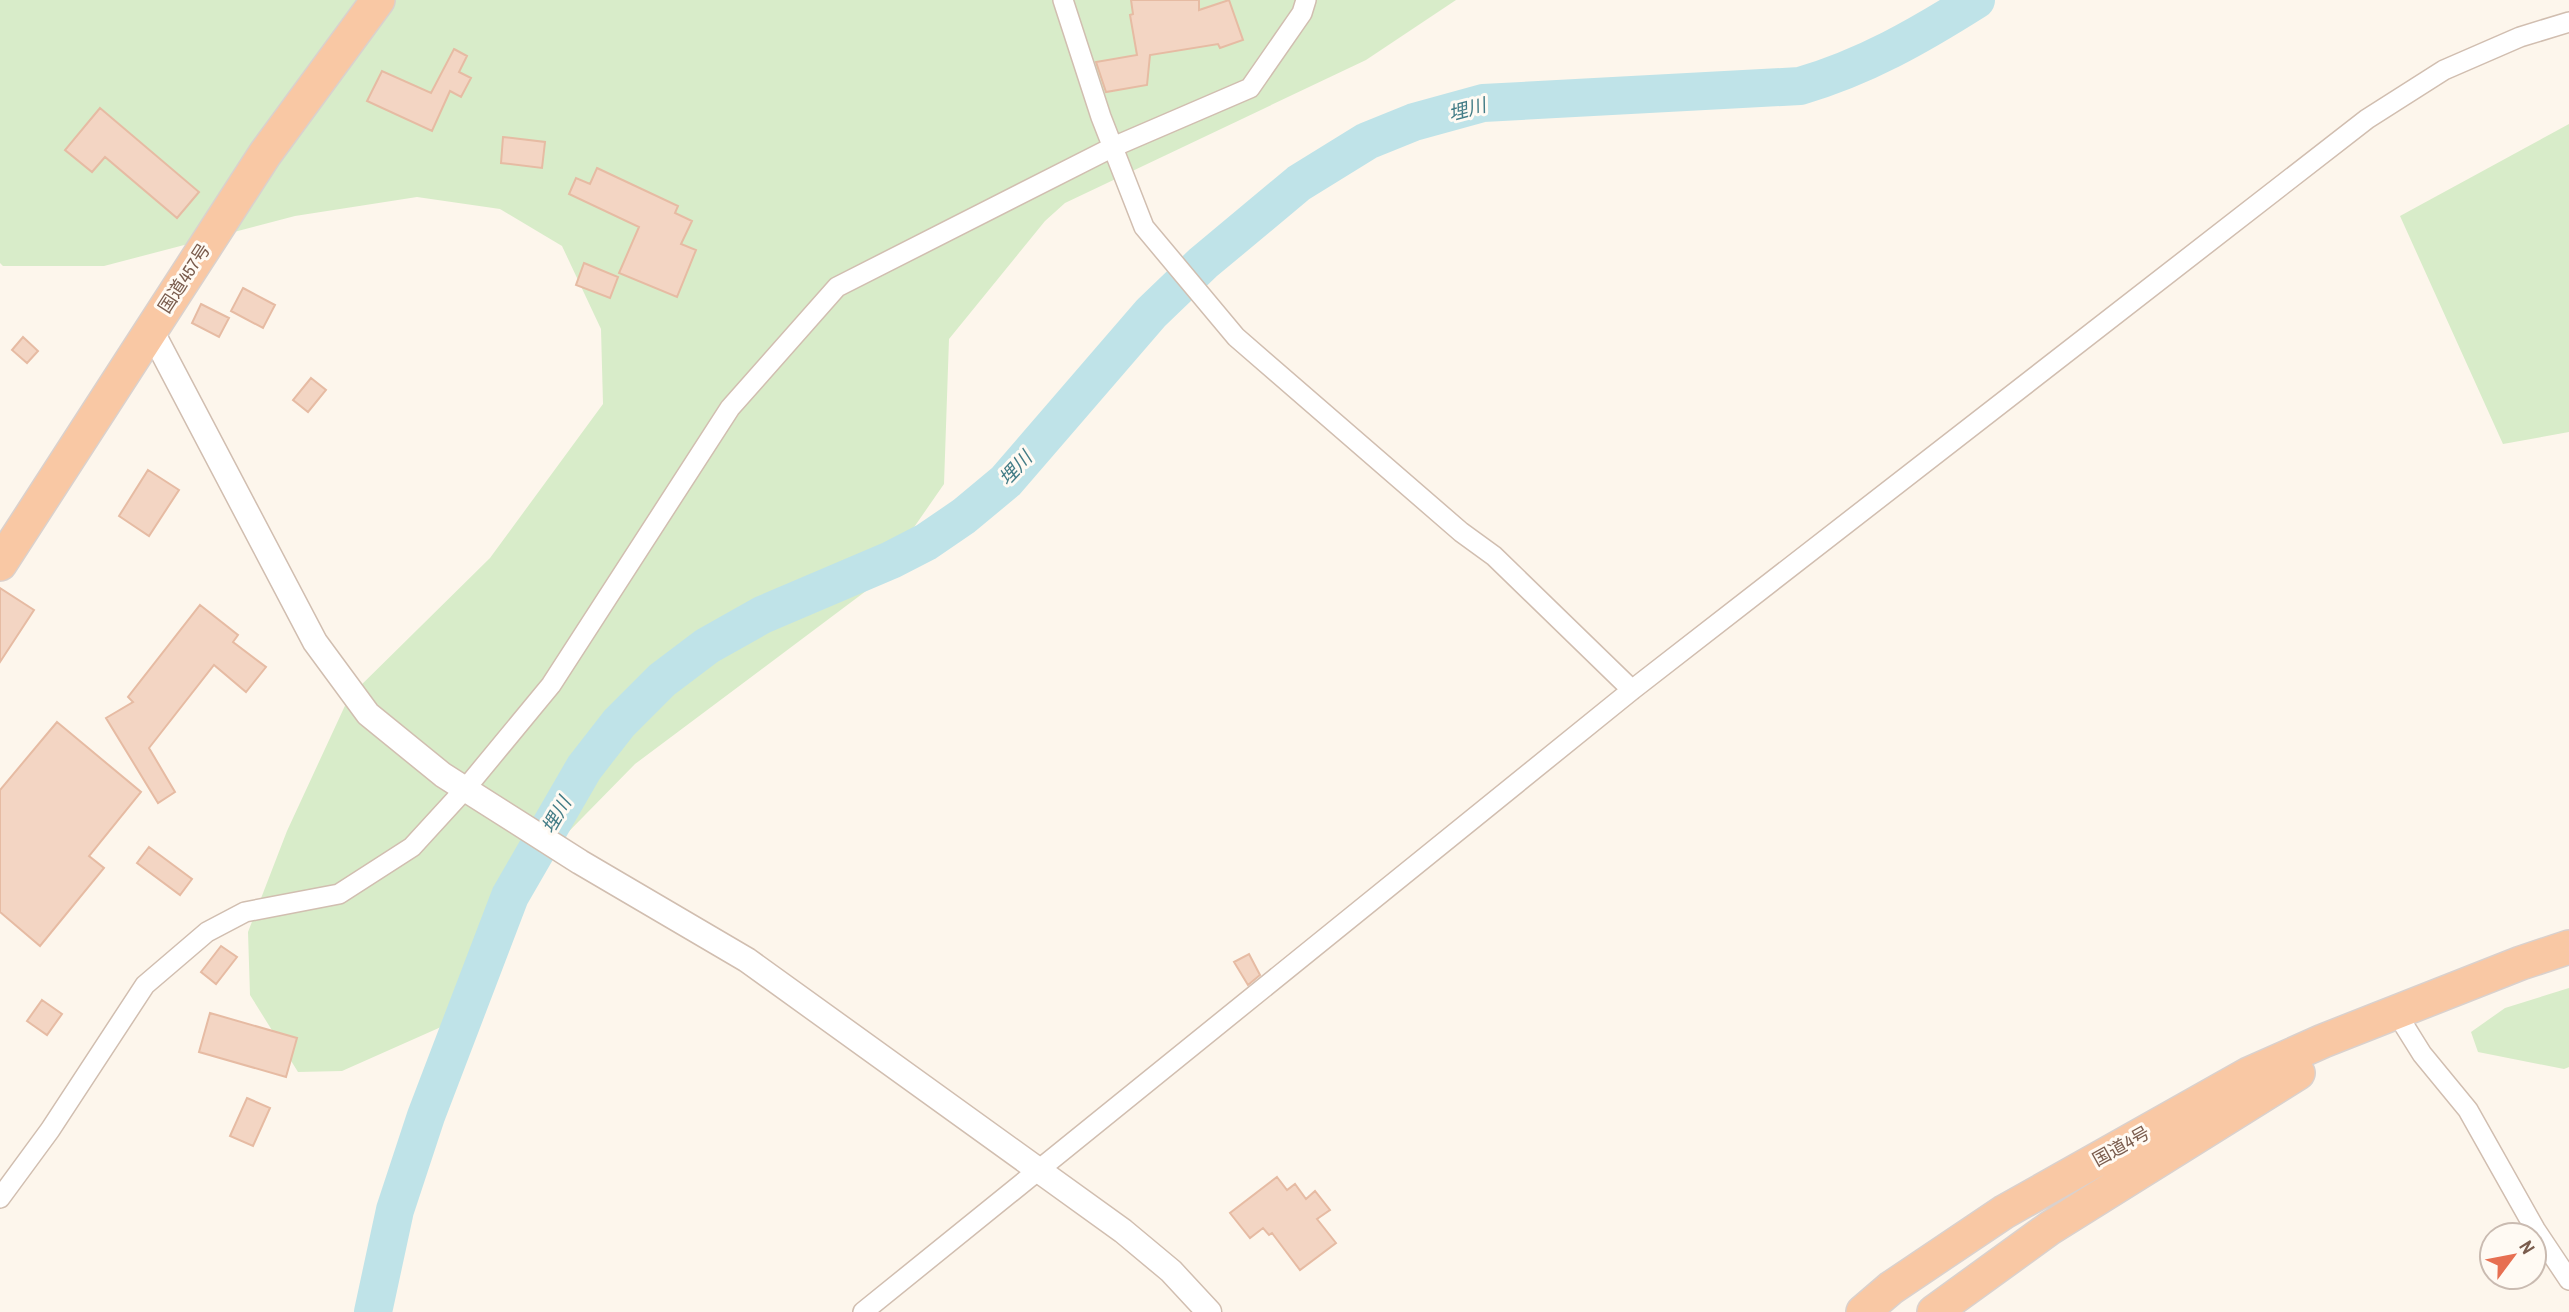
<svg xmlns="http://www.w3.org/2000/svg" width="2569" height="1312" font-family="'Archivo Narrow','Noto Sans JP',sans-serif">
	<rect width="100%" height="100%" fill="#fdf6ec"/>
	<!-- green -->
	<path fill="#d8ecc9" d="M 0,0 L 1456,0 L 1366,60 L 1065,203 L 1045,221 L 949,339 L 944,484 L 874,585 L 635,764 L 487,915 L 441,1027 L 342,1071 L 298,1072 L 250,995 L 248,932 L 287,831 L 349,697 L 490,558 L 603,404 L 601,329 L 562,246 L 500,209 L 417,197 L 295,216 L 104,266 L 3,266 L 0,263 Z
		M 2569,124 L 2569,432 L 2503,444 L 2400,216 Z
		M 2569,988 L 2569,1067 L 2564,1069 L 2478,1052 L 2471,1032 L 2505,1008 Z"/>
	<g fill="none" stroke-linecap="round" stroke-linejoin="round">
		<!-- river -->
		<path stroke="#bfe3e8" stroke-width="38" d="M 373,1312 L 395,1210 L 426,1116 L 510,896 L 584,768 L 619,723 L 662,680 L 707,646 L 762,615 L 891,560 L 926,542 L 964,516 L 1006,481 L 1151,313 L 1203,263 L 1299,183 L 1367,141 L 1414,122 L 1483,103 L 1800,86 C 1865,67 1919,36 1976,0"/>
	</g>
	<!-- building -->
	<path fill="#f3d5c3" stroke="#e6bba3" stroke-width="2" d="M 1131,0 L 1199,0 L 1199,10 L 1229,0 L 1243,40 L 1220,48 L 1218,44 L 1150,55 L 1147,85 L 1106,92 L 1096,62 L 1137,55 L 1130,15 L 1133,14 Z
		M 454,49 L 467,56 L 459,72 L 471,78 L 461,97 L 450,91 L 432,131 L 367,101 L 382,71 L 431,93 Z
		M 100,108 L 199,192 L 177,218 L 105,157 L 92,172 L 65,150 Z
		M 503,137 L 545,142 L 542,168 L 501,163 Z
		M 597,168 L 678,206 L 675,213 L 692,221 L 681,244 L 696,250 L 677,297 L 619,273 L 639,227 L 569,194 L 576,178 L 590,184 Z
		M 584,263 L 618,277 L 610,298 L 576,285 Z
		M 243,288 L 275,305 L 263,328 L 231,311 Z
		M 201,304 L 229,318 L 219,337 L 192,323 Z
		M 23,337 L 38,351 L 27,363 L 12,350 Z
		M 311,378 L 326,390 L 308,412 L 293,400 Z
		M 148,470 L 179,490 L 149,536 L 119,516 Z
		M 0,588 L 34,610 L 0,662 Z
		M 200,605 L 238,635 L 233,642 L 266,667 L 246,692 L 214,665 L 149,748 L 175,792 L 158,803 L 106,718 L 133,702 L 128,697 Z
		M 57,722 L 141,792 L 89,856 L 104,868 L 40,946 L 0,912 L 0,790 Z
		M 149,847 L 192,879 L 180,895 L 137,863 Z
		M 221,946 L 237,957 L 216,984 L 201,972 Z
		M 1249,954 L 1260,975 L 1248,985 L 1234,962 Z
		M 42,1000 L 62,1014 L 47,1035 L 27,1021 Z
		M 210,1013 L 297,1038 L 286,1077 L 199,1052 Z
		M 247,1098 L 270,1108 L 253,1146 L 230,1136 Z
		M 1277,1177 L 1287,1190 L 1295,1184 L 1306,1199 L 1315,1191 L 1330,1210 L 1317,1219 L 1336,1243 L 1300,1270 L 1272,1233 L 1269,1235 L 1263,1228 L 1250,1238 L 1230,1213 Z"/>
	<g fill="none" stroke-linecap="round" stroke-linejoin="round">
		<defs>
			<path id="minor" d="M 1063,0 L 1101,117 L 1144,227 L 1236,337 L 1461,532 L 1494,556 L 1632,690
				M 2397,1014 L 2422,1054 L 2468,1110 L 2535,1229 L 2569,1280
				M 0,1198 L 50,1130 L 145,985 L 207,932 L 245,912 L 339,894 L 412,847 L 466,788 L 551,685 L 730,408 L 837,287 L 1113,147 L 1250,88 L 1302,13 L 1306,0
				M 863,1312 L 1632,690 L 2367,119 L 2444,70 L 2520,37 L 2569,22"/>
			<path id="tertiary" d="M 151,330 L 315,642 L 368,714 L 443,775 L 580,862 L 747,960 L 1123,1231 L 1171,1271 L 1209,1312"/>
			<path id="trunk" d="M 0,564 L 265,154 L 378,0
				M 1863,1312 L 1891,1288 L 2004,1212 L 2249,1074 L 2323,1041 L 2521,963 L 2569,947
				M 1934,1312 L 2050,1228 L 2298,1073"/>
		</defs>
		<!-- minor casing -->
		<use href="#minor" stroke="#d1beb0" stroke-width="22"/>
		<!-- tertiary casing -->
		<use href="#tertiary" stroke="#d1beb0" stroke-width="27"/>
		<!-- trunk casing -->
		<use href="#trunk" stroke="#dad1cd" stroke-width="36"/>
		<!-- minor -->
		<use href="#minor" stroke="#fff" stroke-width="19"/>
		<!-- tertiary -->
		<use href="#tertiary" stroke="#fff" stroke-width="24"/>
		<!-- trunk -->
		<use href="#trunk" stroke="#f9c8a4" stroke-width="33"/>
	</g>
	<g text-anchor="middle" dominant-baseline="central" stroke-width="6" stroke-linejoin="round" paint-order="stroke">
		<!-- street labels -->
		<g font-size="18" fill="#7a5c4d" stroke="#fffaf3">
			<text transform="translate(184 278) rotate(-57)">国道457号</text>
			<text transform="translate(2121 1146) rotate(-29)">国道4号</text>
		</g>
		<!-- water labels -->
		<g font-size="19" font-style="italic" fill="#437c86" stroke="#fffaf3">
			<text transform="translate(1467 109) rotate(-15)">埋川</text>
			<text transform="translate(1015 468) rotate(-47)">埋川</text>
			<text transform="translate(556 815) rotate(-60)">埋川</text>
		</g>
	</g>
	<!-- north arrow -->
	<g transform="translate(2513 1256) rotate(58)"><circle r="33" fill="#fffaf3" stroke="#cabbb1" stroke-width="2"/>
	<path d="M0-5L12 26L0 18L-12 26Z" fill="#e76f51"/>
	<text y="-10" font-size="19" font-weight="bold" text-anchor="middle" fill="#7a5c4d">N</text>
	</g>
</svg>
